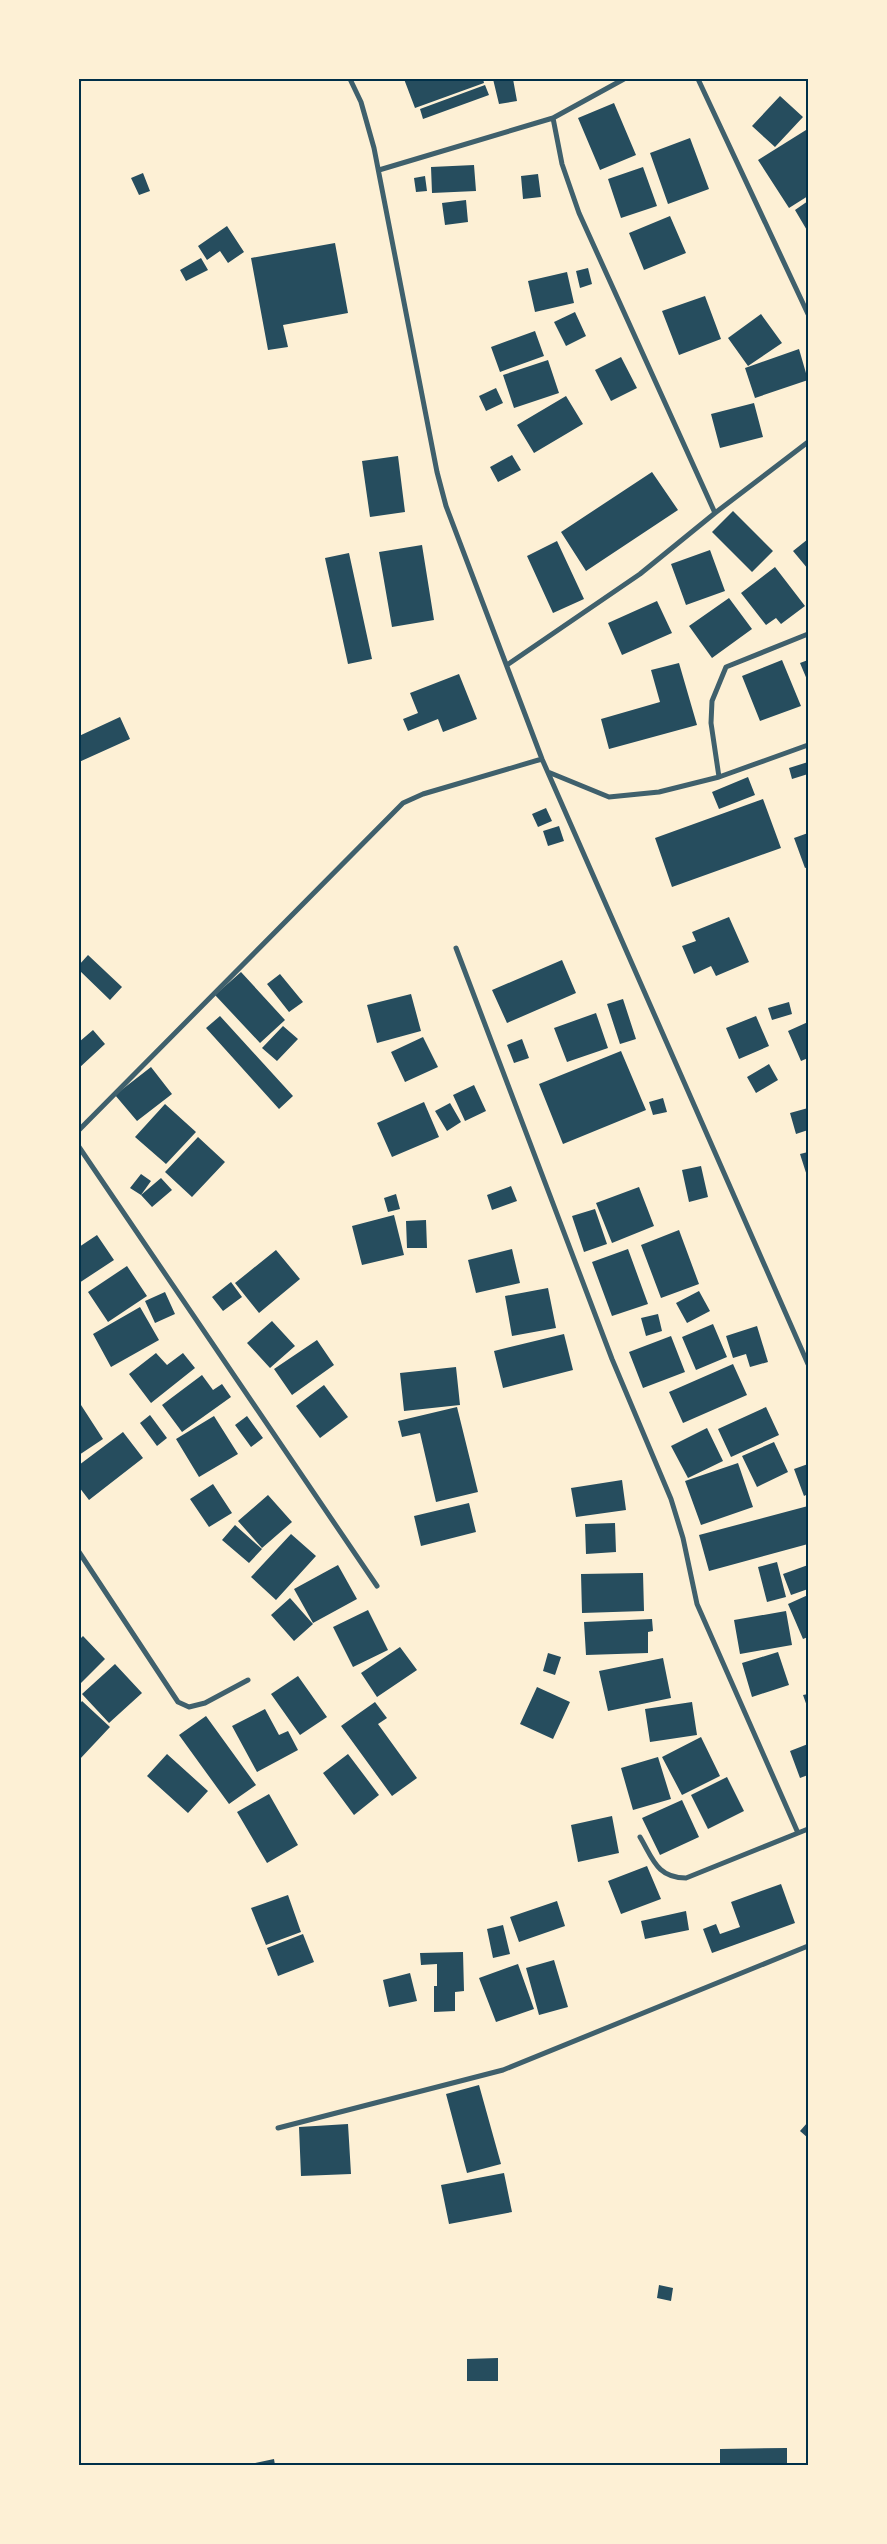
<svg xmlns="http://www.w3.org/2000/svg" width="887" height="2544" font-family="Karla,sans-serif">
	<rect width="100%" height="100%" fill="#fdf0d5"/>
	<!-- building -->
	<path fill="#264d5e" d="M 404,79 L 483,79 L 484,83 L 415,108 Z
		M 493,79 L 513,79 L 517,101 L 499,104 Z
		M 485,85 L 489,95 L 423,119 L 420,109 Z
		M 780,96 L 803,117 L 775,147 L 752,126 Z
		M 614,103 L 636,155 L 600,170 L 578,118 Z
		M 806,130 L 808,133 L 808,196 L 789,208 L 758,160 Z
		M 690,138 L 709,189 L 668,204 L 650,153 Z
		M 474,165 L 476,191 L 432,193 L 431,167 Z
		M 643,167 L 657,206 L 621,218 L 608,179 Z
		M 143,173 L 150,191 L 139,195 L 131,178 Z
		M 538,174 L 541,197 L 523,199 L 521,176 Z
		M 425,176 L 427,191 L 416,192 L 414,178 Z
		M 466,200 L 468,222 L 445,225 L 442,203 Z
		M 808,201 L 808,232 L 795,210 Z
		M 670,216 L 686,253 L 644,270 L 629,233 Z
		M 227,226 L 244,252 L 228,263 L 220,251 L 207,260 L 198,246 Z
		M 335,243 L 348,313 L 283,325 L 288,347 L 268,350 L 251,258 Z
		M 201,258 L 208,270 L 186,281 L 180,270 Z
		M 588,268 L 592,284 L 580,288 L 576,271 Z
		M 567,272 L 574,303 L 535,312 L 528,281 Z
		M 705,296 L 721,339 L 679,355 L 662,311 Z
		M 575,312 L 586,336 L 566,346 L 554,322 Z
		M 761,314 L 782,343 L 748,366 L 728,338 Z
		M 535,331 L 544,356 L 500,372 L 491,347 Z
		M 799,349 L 808,380 L 755,398 L 745,368 Z
		M 621,357 L 637,388 L 611,401 L 595,370 Z
		M 548,360 L 559,393 L 514,408 L 503,375 Z
		M 496,388 L 503,403 L 486,411 L 479,396 Z
		M 566,396 L 583,424 L 534,453 L 517,425 Z
		M 754,403 L 763,437 L 720,448 L 711,414 Z
		M 512,455 L 521,470 L 498,482 L 490,467 Z
		M 398,456 L 405,512 L 370,517 L 362,461 Z
		M 652,472 L 678,510 L 586,571 L 561,532 Z
		M 733,511 L 773,551 L 752,572 L 712,532 Z
		M 808,539 L 808,569 L 793,551 Z
		M 557,541 L 584,599 L 553,613 L 527,556 Z
		M 422,545 L 434,620 L 392,627 L 379,552 Z
		M 710,550 L 725,591 L 686,605 L 671,564 Z
		M 349,553 L 372,659 L 348,664 L 325,558 Z
		M 775,567 L 805,606 L 781,624 L 776,618 L 766,625 L 741,593 Z
		M 729,598 L 752,629 L 712,658 L 689,626 Z
		M 657,601 L 672,633 L 622,655 L 608,623 Z
		M 782,660 L 801,706 L 760,721 L 742,676 Z
		M 808,660 L 808,682 L 800,663 Z
		M 679,663 L 697,725 L 609,749 L 601,719 L 660,702 L 651,670 Z
		M 459,674 L 477,719 L 443,732 L 438,719 L 408,731 L 403,719 L 418,713 L 410,693 Z
		M 120,717 L 130,739 L 79,762 L 79,736 Z
		M 808,762 L 808,774 L 792,779 L 789,768 Z
		M 748,777 L 755,795 L 719,809 L 712,792 Z
		M 763,799 L 781,848 L 672,887 L 655,838 Z
		M 546,808 L 552,821 L 538,827 L 532,814 Z
		M 559,826 L 564,841 L 548,846 L 543,831 Z
		M 808,833 L 808,867 L 805,868 L 794,838 Z
		M 729,917 L 749,962 L 716,976 L 711,966 L 694,974 L 682,946 L 696,941 L 692,932 Z
		M 88,955 L 122,987 L 110,1000 L 79,970 L 79,965 Z
		M 562,960 L 576,993 L 507,1023 L 492,990 Z
		M 241,972 L 285,1020 L 260,1043 L 215,995 Z
		M 280,974 L 303,1002 L 289,1012 L 267,984 Z
		M 411,994 L 421,1031 L 377,1043 L 367,1005 Z
		M 623,999 L 636,1039 L 620,1044 L 607,1004 Z
		M 789,1002 L 792,1014 L 772,1020 L 768,1008 Z
		M 596,1013 L 608,1048 L 567,1062 L 554,1028 Z
		M 220,1016 L 293,1096 L 279,1109 L 206,1028 Z
		M 756,1016 L 769,1046 L 739,1059 L 726,1028 Z
		M 808,1022 L 808,1058 L 801,1061 L 788,1031 Z
		M 283,1026 L 298,1039 L 277,1061 L 262,1048 Z
		M 93,1030 L 105,1044 L 79,1068 L 79,1042 Z
		M 423,1037 L 438,1067 L 405,1082 L 391,1052 Z
		M 522,1039 L 529,1058 L 514,1063 L 507,1045 Z
		M 621,1051 L 646,1110 L 563,1144 L 539,1084 Z
		M 769,1064 L 778,1080 L 756,1093 L 747,1077 Z
		M 151,1067 L 172,1094 L 137,1121 L 115,1095 Z
		M 474,1085 L 486,1111 L 465,1121 L 453,1095 Z
		M 663,1098 L 667,1112 L 653,1115 L 649,1102 Z
		M 424,1102 L 439,1137 L 392,1157 L 377,1123 Z
		M 450,1103 L 461,1122 L 447,1131 L 435,1111 Z
		M 165,1104 L 196,1132 L 166,1164 L 135,1137 Z
		M 808,1108 L 808,1130 L 796,1134 L 790,1113 Z
		M 198,1137 L 225,1162 L 192,1197 L 165,1172 Z
		M 808,1152 L 808,1179 L 800,1154 Z
		M 701,1166 L 708,1197 L 689,1202 L 682,1170 Z
		M 141,1174 L 151,1181 L 141,1195 L 161,1178 L 172,1190 L 152,1207 L 141,1195 L 130,1188 Z
		M 511,1186 L 517,1201 L 492,1210 L 487,1195 Z
		M 639,1187 L 654,1226 L 612,1243 L 596,1203 Z
		M 396,1194 L 400,1209 L 388,1212 L 384,1198 Z
		M 595,1209 L 607,1244 L 584,1252 L 572,1216 Z
		M 394,1215 L 404,1255 L 362,1265 L 352,1226 Z
		M 426,1220 L 427,1248 L 407,1248 L 406,1221 Z
		M 679,1230 L 699,1284 L 661,1298 L 641,1245 Z
		M 97,1235 L 114,1260 L 79,1283 L 79,1247 Z
		M 512,1249 L 520,1283 L 476,1293 L 468,1260 Z
		M 628,1249 L 648,1304 L 612,1316 L 592,1262 Z
		M 276,1250 L 300,1279 L 259,1313 L 235,1283 Z
		M 127,1266 L 147,1296 L 108,1322 L 88,1292 Z
		M 231,1282 L 242,1297 L 223,1311 L 212,1297 Z
		M 548,1288 L 556,1328 L 512,1336 L 505,1296 Z
		M 699,1291 L 710,1311 L 687,1323 L 676,1303 Z
		M 165,1292 L 175,1314 L 155,1323 L 145,1301 Z
		M 140,1307 L 159,1340 L 111,1367 L 93,1334 Z
		M 658,1314 L 662,1331 L 646,1336 L 641,1318 Z
		M 272,1321 L 295,1346 L 270,1368 L 247,1343 Z
		M 713,1324 L 727,1357 L 696,1370 L 682,1337 Z
		M 757,1326 L 768,1362 L 750,1367 L 746,1354 L 733,1358 L 726,1336 Z
		M 564,1334 L 573,1370 L 503,1388 L 494,1351 Z
		M 671,1336 L 685,1372 L 643,1388 L 629,1352 Z
		M 317,1340 L 334,1365 L 292,1395 L 274,1369 Z
		M 156,1353 L 167,1365 L 183,1353 L 195,1368 L 151,1403 L 129,1374 Z
		M 733,1364 L 747,1395 L 683,1423 L 669,1392 Z
		M 456,1367 L 460,1405 L 404,1411 L 400,1373 Z
		M 202,1375 L 213,1390 L 222,1384 L 231,1397 L 182,1432 L 162,1405 Z
		M 324,1385 L 348,1417 L 320,1438 L 296,1406 Z
		M 81,1405 L 103,1439 L 79,1455 L 79,1407 Z
		M 457,1407 L 478,1492 L 436,1502 L 420,1433 L 402,1437 L 398,1421 Z
		M 766,1407 L 779,1435 L 731,1457 L 718,1429 Z
		M 150,1415 L 167,1438 L 157,1446 L 140,1423 Z
		M 214,1416 L 238,1454 L 199,1477 L 176,1439 Z
		M 247,1416 L 263,1438 L 251,1447 L 235,1425 Z
		M 707,1428 L 723,1461 L 688,1478 L 671,1446 Z
		M 123,1432 L 143,1458 L 89,1500 L 79,1487 L 79,1465 Z
		M 774,1442 L 788,1472 L 757,1487 L 742,1456 Z
		M 738,1463 L 753,1507 L 701,1525 L 685,1481 Z
		M 808,1464 L 808,1494 L 804,1496 L 794,1469 Z
		M 622,1480 L 626,1510 L 576,1517 L 571,1488 Z
		M 213,1484 L 232,1513 L 209,1527 L 190,1499 Z
		M 268,1495 L 292,1522 L 262,1548 L 238,1521 Z
		M 469,1503 L 476,1532 L 421,1546 L 414,1516 Z
		M 808,1506 L 808,1544 L 709,1571 L 699,1535 Z
		M 615,1523 L 616,1552 L 586,1554 L 585,1524 Z
		M 235,1525 L 262,1549 L 249,1563 L 222,1540 Z
		M 291,1534 L 316,1556 L 276,1600 L 251,1577 Z
		M 777,1562 L 786,1597 L 767,1602 L 758,1567 Z
		M 338,1565 L 357,1599 L 313,1623 L 294,1589 Z
		M 808,1565 L 808,1589 L 791,1595 L 783,1574 Z
		M 643,1573 L 644,1611 L 582,1613 L 581,1574 Z
		M 808,1595 L 808,1637 L 803,1639 L 788,1604 Z
		M 290,1598 L 313,1624 L 294,1641 L 271,1615 Z
		M 368,1610 L 388,1650 L 353,1667 L 333,1627 Z
		M 786,1611 L 792,1645 L 740,1654 L 734,1620 Z
		M 652,1619 L 653,1631 L 648,1632 L 648,1653 L 586,1655 L 584,1622 Z
		M 83,1636 L 105,1659 L 79,1685 L 79,1640 Z
		M 400,1647 L 417,1670 L 377,1697 L 361,1673 Z
		M 778,1652 L 789,1685 L 752,1697 L 742,1663 Z
		M 548,1653 L 561,1657 L 555,1675 L 543,1671 Z
		M 663,1658 L 671,1698 L 608,1711 L 599,1671 Z
		M 115,1664 L 142,1693 L 109,1723 L 82,1694 Z
		M 298,1676 L 327,1717 L 300,1735 L 271,1694 Z
		M 537,1687 L 570,1702 L 553,1739 L 520,1724 Z
		M 808,1694 L 808,1709 L 803,1695 Z
		M 82,1701 L 110,1727 L 79,1760 L 79,1705 Z
		M 375,1702 L 387,1718 L 378,1724 L 417,1778 L 392,1796 L 341,1726 Z
		M 692,1702 L 697,1735 L 650,1742 L 645,1709 Z
		M 265,1709 L 279,1735 L 288,1731 L 298,1750 L 257,1772 L 232,1726 Z
		M 206,1716 L 256,1785 L 229,1804 L 179,1735 Z
		M 701,1737 L 720,1776 L 682,1795 L 662,1757 Z
		M 808,1744 L 808,1775 L 800,1778 L 790,1751 Z
		M 167,1754 L 208,1791 L 188,1813 L 147,1776 Z
		M 348,1754 L 379,1795 L 354,1815 L 323,1773 Z
		M 658,1757 L 671,1799 L 633,1810 L 621,1768 Z
		M 727,1777 L 744,1811 L 708,1829 L 691,1795 Z
		M 269,1794 L 298,1845 L 267,1863 L 237,1812 Z
		M 682,1800 L 699,1837 L 660,1855 L 642,1818 Z
		M 612,1816 L 619,1853 L 578,1862 L 571,1825 Z
		M 647,1866 L 661,1899 L 621,1914 L 608,1881 Z
		M 781,1884 L 795,1923 L 712,1953 L 703,1929 L 716,1924 L 720,1934 L 740,1927 L 731,1902 Z
		M 288,1895 L 301,1932 L 266,1945 L 251,1908 Z
		M 557,1901 L 565,1926 L 519,1942 L 510,1917 Z
		M 686,1911 L 689,1930 L 645,1939 L 641,1921 Z
		M 503,1925 L 510,1954 L 493,1958 L 487,1929 Z
		M 303,1934 L 314,1962 L 278,1976 L 267,1948 Z
		M 463,1952 L 464,1991 L 455,1992 L 455,2011 L 434,2012 L 434,1986 L 437,1986 L 437,1964 L 421,1965 L 420,1953 Z
		M 554,1960 L 568,2007 L 539,2015 L 526,1968 Z
		M 518,1964 L 534,2009 L 496,2022 L 479,1978 Z
		M 410,1973 L 417,2001 L 389,2007 L 383,1980 Z
		M 479,2085 L 501,2164 L 467,2173 L 446,2094 Z
		M 808,2122 L 808,2138 L 800,2131 Z
		M 348,2124 L 351,2174 L 301,2176 L 299,2127 Z
		M 504,2173 L 512,2212 L 449,2224 L 441,2185 Z
		M 659,2285 L 673,2288 L 671,2301 L 657,2298 Z
		M 498,2358 L 498,2381 L 467,2381 L 467,2359 Z
		M 787,2448 L 787,2465 L 720,2465 L 720,2449 Z
		M 274,2459 L 275,2465 L 251,2465 L 251,2464 Z"/>
	<g fill="none" stroke-linecap="round" stroke-linejoin="round">
		<!-- minor -->
		<path stroke="#3f606c" stroke-width="5" d="M 350,79 L 361,102 L 374,148 L 437,472 L 446,506 L 542,759 L 808,1364
			M 698,79 L 808,314
			M 79,80 L 80,79
			M 553,118 L 562,164 L 579,213 L 715,513
			M 379,170 L 553,118 L 624,79
			M 507,665 L 640,574 L 715,513 L 808,442
			M 548,772 L 609,797 L 659,792 L 719,777 L 808,745
			M 719,777 L 711,723 L 712,701 L 726,667 L 808,634
			M 456,948 L 612,1359 L 671,1499 L 683,1538 L 697,1604 L 798,1833
			M 79,1130 L 403,803 L 423,794 L 542,759
			M 79,1147 L 377,1586
			M 79,1552 L 178,1702 L 189,1707 L 205,1703 L 248,1680
			M 640,1837 C 653,1859 657,1878 686,1878 L 808,1829
			M 278,2128 L 503,2070 L 808,1946"/>
	</g>
	<!-- border -->
	<rect width="887" height="2544" fill="none" stroke="#fdf0d5" stroke-width="160"/>
	<rect x="80" y="80" width="727" height="2384" fill="none" stroke="#003049" stroke-width="2"/>
</svg>
